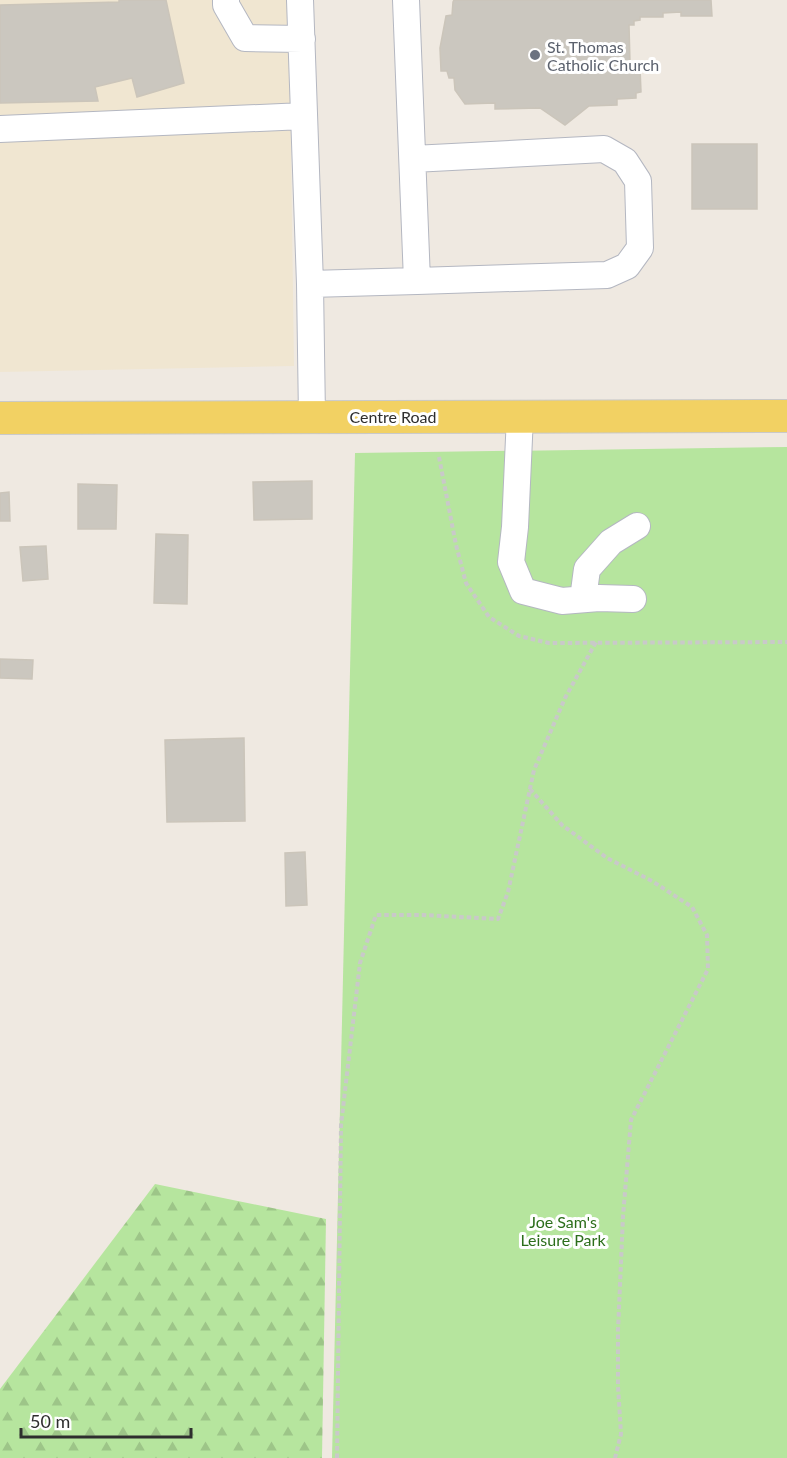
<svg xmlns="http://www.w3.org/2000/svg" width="787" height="1458" font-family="Lato,sans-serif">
	<defs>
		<pattern id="forest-firs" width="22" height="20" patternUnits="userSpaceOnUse" patternTransform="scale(1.5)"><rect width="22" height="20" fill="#b6e59e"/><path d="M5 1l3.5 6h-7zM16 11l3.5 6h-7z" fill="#9dc588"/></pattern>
	</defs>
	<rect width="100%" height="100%" fill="#efe9e1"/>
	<!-- education -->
	<path fill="#f0e6d1" d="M 0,0 L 289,0 L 294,366 L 0,372 Z"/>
	<!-- forest -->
	<path fill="url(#forest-firs)" d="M 155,1184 L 326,1219 L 322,1458 L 0,1458 L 0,1389 Z"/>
	<!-- park -->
	<path fill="#b6e59e" d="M 787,447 L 787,1458 L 332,1458 L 355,453 Z"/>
	<!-- building -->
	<path fill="#cbc7bf" stroke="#cbc5ba" stroke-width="1.5" d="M 119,0 L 166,0 L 184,83 L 137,97 L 132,78 L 95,87 L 98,101 L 0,103 L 0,5 L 119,2 Z
		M 454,0 L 711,0 L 712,16 L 681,16 L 681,12 L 663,13 L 663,17 L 640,17 L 640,20 L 634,21 L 634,25 L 629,25 L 630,63 L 635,63 L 635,68 L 640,68 L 641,92 L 636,93 L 636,98 L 617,99 L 617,105 L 589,106 L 565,125 L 540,108 L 495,109 L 495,103 L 465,104 L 455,90 L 454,78 L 449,78 L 447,71 L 441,71 L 440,48 L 446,16 L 452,15 L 453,2 Z
		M 692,144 L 757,144 L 757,209 L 692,209 Z
		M 312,481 L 312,519 L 254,520 L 253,482 Z
		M 78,484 L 117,485 L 116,529 L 78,529 Z
		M 9,492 L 10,521 L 0,521 L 0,493 Z
		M 156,534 L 188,535 L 187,604 L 154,603 Z
		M 46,546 L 48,579 L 23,581 L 20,547 Z
		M 0,659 L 33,660 L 32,679 L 0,678 Z
		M 244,738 L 245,821 L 167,822 L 165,740 Z
		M 305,852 L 307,905 L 286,906 L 285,853 Z"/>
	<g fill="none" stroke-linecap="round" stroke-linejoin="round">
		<defs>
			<path id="minor" d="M 226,0 L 226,5 L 245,38 L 302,39
				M 300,0 L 310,284 L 312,417
				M 0,129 L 304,116
				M 413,159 L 604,149 L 625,161 L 638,181 L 640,248 L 627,266 L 607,275 L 417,281
				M 310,284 L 417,281 L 406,0
				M 520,416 L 515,527 L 511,562 L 523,591 L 562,601 L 599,598 L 633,599
				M 583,599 L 587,569 L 611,542 L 637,526"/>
			<path id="major" d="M 0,418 L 787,416"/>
		</defs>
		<!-- minor casing -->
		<use href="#minor" stroke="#b4b7c1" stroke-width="28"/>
		<!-- major casing -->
		<use href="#major" stroke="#c9c9c9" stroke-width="34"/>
		<!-- path -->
		<path stroke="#c9c9c9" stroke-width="4" stroke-dasharray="4.5 3" stroke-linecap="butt" d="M 439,457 L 456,545 L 466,583 L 489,617 L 519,636 L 549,643 L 787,642
			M 530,789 L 562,825 L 607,858 L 652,881 L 692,907 L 707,935 L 708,969 L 631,1120 L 623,1216 L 618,1331 L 618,1386 L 621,1434 L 615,1458
			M 337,1458 L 341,1125 L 360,963 L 376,915 L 423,915 L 498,919 L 508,892 L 534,770 L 565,698 L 596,642"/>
		<!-- minor -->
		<use href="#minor" stroke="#fff" stroke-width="26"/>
		<!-- major -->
		<use href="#major" stroke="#f2d163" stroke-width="32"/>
	</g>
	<!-- markers -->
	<circle fill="#6b7280" stroke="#fff" stroke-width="2" cx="535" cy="55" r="6"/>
	<g text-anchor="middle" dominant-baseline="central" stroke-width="6" stroke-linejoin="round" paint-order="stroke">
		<!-- worship labels -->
		<g font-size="16" fill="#5b616d" stroke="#fff" text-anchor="start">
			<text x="547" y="46">St. Thomas<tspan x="547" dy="18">Catholic Church</tspan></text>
		</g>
		<!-- street labels -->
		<g font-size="16" fill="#2e2e2e" stroke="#fff">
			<text x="393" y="416">Centre Road</text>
		</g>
		<!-- park labels -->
		<g font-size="16" fill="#2c6e1b" stroke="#fff">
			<text x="563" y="1221">Joe Sam's<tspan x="563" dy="18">Leisure Park</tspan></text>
		</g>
	</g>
	<!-- scale -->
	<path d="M21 1428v9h170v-9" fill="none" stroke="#2e2e2e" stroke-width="3"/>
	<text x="30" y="1428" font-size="18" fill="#2e2e2e" stroke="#ffffff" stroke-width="4.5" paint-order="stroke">50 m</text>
</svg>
